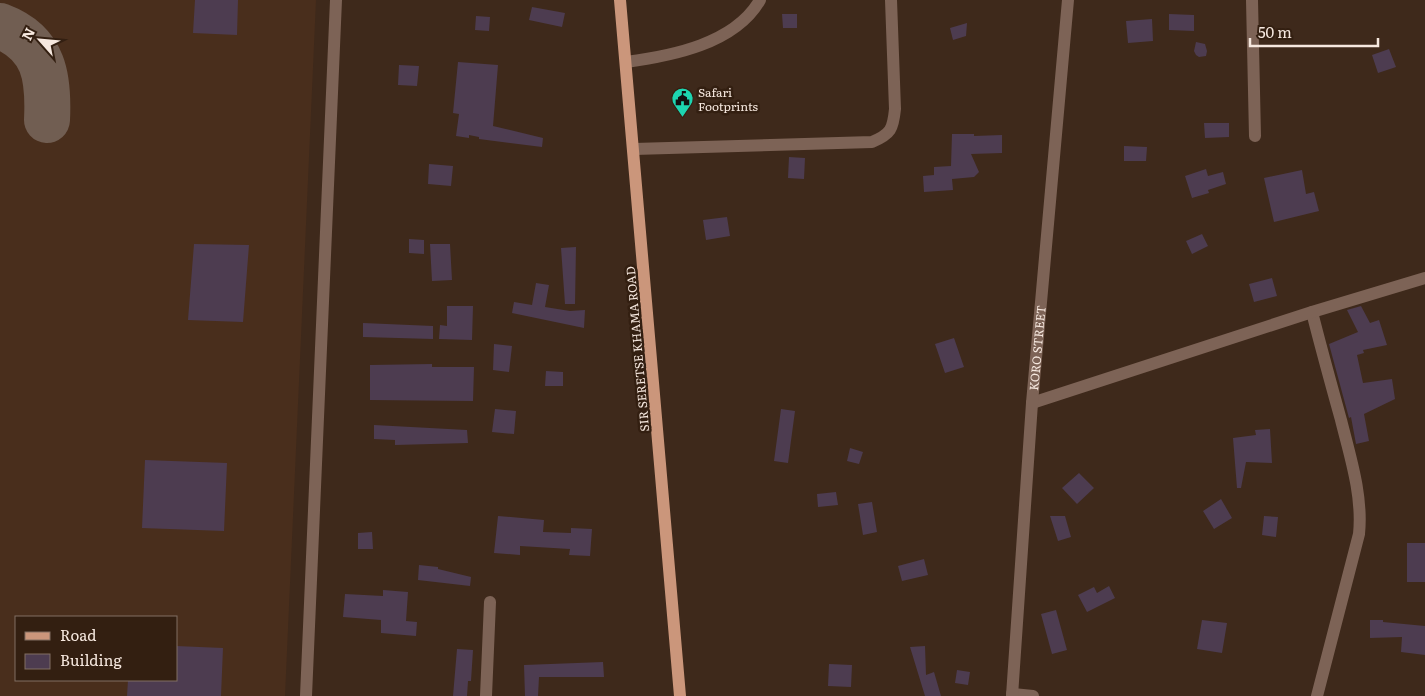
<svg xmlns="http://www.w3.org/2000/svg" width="1425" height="696" font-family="Literata,serif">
	<rect width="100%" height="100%" fill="#3e291b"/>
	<!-- built -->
	<path fill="#492e1c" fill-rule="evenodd" d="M 0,0 L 316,0 L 285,696 L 0,696 ZM 16,617 L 176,617 L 176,680 L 16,680 Z"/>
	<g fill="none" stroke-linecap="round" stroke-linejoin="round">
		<!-- taxiway -->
		<path stroke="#715e52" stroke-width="46" d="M 0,26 C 45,43 49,78 47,120"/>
	</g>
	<!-- building -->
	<path fill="#4d3c50" d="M 195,0 L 238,0 L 237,35 L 193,33 Z
		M 532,7 L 565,13 L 562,27 L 529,20 Z
		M 782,14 L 797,14 L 797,28 L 783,28 Z
		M 1169,14 L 1194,15 L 1194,31 L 1169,30 Z
		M 476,16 L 490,17 L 489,31 L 475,30 Z
		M 1152,19 L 1153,41 L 1128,43 L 1126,21 Z
		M 967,23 L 966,36 L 953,40 L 950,28 Z
		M 1196,42 L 1205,44 L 1207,51 L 1206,56 L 1199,57 L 1196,55 L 1194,51 Z
		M 1389,49 L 1396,67 L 1378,73 L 1372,55 Z
		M 458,62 L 498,65 L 493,126 L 543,138 L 542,147 L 479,139 L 479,137 L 469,135 L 469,138 L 456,136 L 459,114 L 453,113 Z
		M 399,65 L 419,66 L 417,86 L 398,85 Z
		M 1204,123 L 1229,123 L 1229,137 L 1205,138 Z
		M 952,134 L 974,134 L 974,136 L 1002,135 L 1002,153 L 971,154 L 979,172 L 974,177 L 952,179 L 953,190 L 924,192 L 923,176 L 934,175 L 934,167 L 951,166 Z
		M 1124,146 L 1147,147 L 1146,161 L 1124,161 Z
		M 789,157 L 805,158 L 804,179 L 788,178 Z
		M 429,164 L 453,166 L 451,186 L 428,184 Z
		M 1206,169 L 1208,176 L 1223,172 L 1226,184 L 1208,190 L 1209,193 L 1192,198 L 1185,176 Z
		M 1302,170 L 1306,194 L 1314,192 L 1319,211 L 1274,222 L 1264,178 Z
		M 727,217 L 730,236 L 706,240 L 703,220 Z
		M 1202,234 L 1208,246 L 1192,254 L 1186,241 Z
		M 409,239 L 424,240 L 424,254 L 409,253 Z
		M 194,244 L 249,245 L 243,322 L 188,320 Z
		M 430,244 L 450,244 L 452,280 L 432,281 Z
		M 576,247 L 575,304 L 565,304 L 561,248 Z
		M 1272,278 L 1277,296 L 1254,302 L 1249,284 Z
		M 536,283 L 549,285 L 545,307 L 570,311 L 585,310 L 584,328 L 512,313 L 514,302 L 532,305 Z
		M 447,306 L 473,306 L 472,340 L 439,339 L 440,325 L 447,326 Z
		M 1361,306 L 1370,323 L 1379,320 L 1387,345 L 1363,350 L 1364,353 L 1357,355 L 1363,383 L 1392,379 L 1395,399 L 1364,414 L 1369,441 L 1356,444 L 1351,417 L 1349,418 L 1329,344 L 1358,332 L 1347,310 Z
		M 363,323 L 433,326 L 433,339 L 363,337 Z
		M 954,338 L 964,367 L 945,373 L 935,344 Z
		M 494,344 L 512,346 L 509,372 L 493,370 Z
		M 432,364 L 432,367 L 474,367 L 473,401 L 370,400 L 370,365 Z
		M 546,371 L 563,372 L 563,386 L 545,386 Z
		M 495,409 L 516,411 L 514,434 L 492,432 Z
		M 781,409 L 795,411 L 788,463 L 774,461 Z
		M 374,425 L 467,430 L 468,443 L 395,445 L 395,440 L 374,439 Z
		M 1270,429 L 1272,463 L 1246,462 L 1241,488 L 1237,488 L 1233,438 L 1256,435 L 1255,430 Z
		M 850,448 L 863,452 L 859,464 L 847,461 Z
		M 145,460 L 227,463 L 224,531 L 142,528 Z
		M 1079,473 L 1094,488 L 1077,504 L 1062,488 Z
		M 836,492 L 838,505 L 818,507 L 817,494 Z
		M 1221,499 L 1232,518 L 1214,529 L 1203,511 Z
		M 872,502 L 877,532 L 863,535 L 858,504 Z
		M 498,516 L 544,520 L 543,532 L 571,533 L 571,528 L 592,529 L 590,556 L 569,555 L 570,549 L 520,546 L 520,555 L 494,553 Z
		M 1050,516 L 1065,516 L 1071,537 L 1058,541 Z
		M 1264,516 L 1278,517 L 1276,537 L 1262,535 Z
		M 372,532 L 373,549 L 358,549 L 358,533 Z
		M 1407,543 L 1425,543 L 1425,582 L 1407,582 Z
		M 924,559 L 928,575 L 902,581 L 898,566 Z
		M 419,565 L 438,567 L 438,569 L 471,577 L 470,586 L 418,580 Z
		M 1109,586 L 1115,598 L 1087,612 L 1078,595 L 1094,587 L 1097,593 Z
		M 383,590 L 408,592 L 406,621 L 417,622 L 416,636 L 381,633 L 381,620 L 343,617 L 345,594 L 383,596 Z
		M 1056,610 L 1067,650 L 1052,654 L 1041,614 Z
		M 1202,620 L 1227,623 L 1222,653 L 1197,649 Z
		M 1370,620 L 1383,620 L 1383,622 L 1425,626 L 1425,655 L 1401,652 L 1402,637 L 1370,638 Z
		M 176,646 L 223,648 L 221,696 L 127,696 L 128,680 L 176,680 Z
		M 925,646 L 926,675 L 934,672 L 941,696 L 925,696 L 910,647 Z
		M 457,649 L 473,650 L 471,681 L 468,681 L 467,696 L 453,696 Z
		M 603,662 L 604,677 L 539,677 L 538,696 L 525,696 L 524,665 Z
		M 829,664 L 852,665 L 851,687 L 828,686 Z
		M 957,670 L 970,672 L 968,685 L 955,683 Z"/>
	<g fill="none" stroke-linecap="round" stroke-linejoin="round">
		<!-- minor -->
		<g stroke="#7d6356" stroke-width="12">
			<path d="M 1252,0 L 1255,136"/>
			<path d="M 626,62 C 671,56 735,44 760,0"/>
			<path d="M 634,149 L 872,142 C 891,134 893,129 895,109 L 891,0"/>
			<path d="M 1312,312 C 1321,348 1331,384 1341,420 C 1350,456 1363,496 1359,534 L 1317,696"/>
			<path d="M 1032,403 L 1312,312 L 1425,278"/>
			<path d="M 1012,694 L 1033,696"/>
			<path d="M 306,696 L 336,0"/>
			<path d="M 486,696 L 490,602"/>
			<path id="s1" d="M 1012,696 L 1032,403 L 1068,0"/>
		</g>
		<!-- major -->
		<path stroke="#cb967b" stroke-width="12" d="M 620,0 L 680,696"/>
	</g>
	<!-- icons -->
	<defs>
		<symbol id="civic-pin" viewBox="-11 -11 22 30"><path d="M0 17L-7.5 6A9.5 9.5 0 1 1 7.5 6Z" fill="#1dd5b1" stroke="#331f11"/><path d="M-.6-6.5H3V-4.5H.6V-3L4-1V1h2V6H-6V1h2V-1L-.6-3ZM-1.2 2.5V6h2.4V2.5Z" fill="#111"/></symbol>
	</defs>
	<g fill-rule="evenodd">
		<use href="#civic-pin" x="670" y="86" width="25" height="34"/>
	</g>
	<g text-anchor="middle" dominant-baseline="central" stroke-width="5" stroke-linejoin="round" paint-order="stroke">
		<!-- poi labels -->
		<g font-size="12" fill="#f6e8df" stroke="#331f11" text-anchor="start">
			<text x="698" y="92">Safari<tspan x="698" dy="14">Footprints</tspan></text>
		</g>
		<!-- street labels -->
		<g font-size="12" fill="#f6e8df" stroke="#331f11">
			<text stroke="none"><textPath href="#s1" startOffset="349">KORO STREET</textPath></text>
			<text transform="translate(637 349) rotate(-95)">SIR SERETSE KHAMA ROAD</text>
		</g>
	</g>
	<!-- legend -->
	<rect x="15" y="616" width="162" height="65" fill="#331f11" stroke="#816f63"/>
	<rect x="25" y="632" width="25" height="8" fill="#cb967b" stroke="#816f63"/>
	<text x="60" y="641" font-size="15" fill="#f6e8df">Road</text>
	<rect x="25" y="654" width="25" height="15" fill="#4d3c50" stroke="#816f63"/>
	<text x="60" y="666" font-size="15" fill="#f6e8df">Building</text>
	<!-- north arrow -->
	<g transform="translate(40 40) rotate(297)" stroke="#331f11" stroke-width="4" paint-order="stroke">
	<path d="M0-4L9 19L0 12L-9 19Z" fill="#f6e8df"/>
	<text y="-8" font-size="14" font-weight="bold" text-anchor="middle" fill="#f6e8df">N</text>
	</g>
	<!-- scale -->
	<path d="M1250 38v8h128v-8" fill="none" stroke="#f6e8df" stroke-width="2.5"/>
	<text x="1258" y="38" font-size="15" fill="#f6e8df" stroke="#331f11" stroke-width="4" paint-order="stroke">50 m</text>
</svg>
